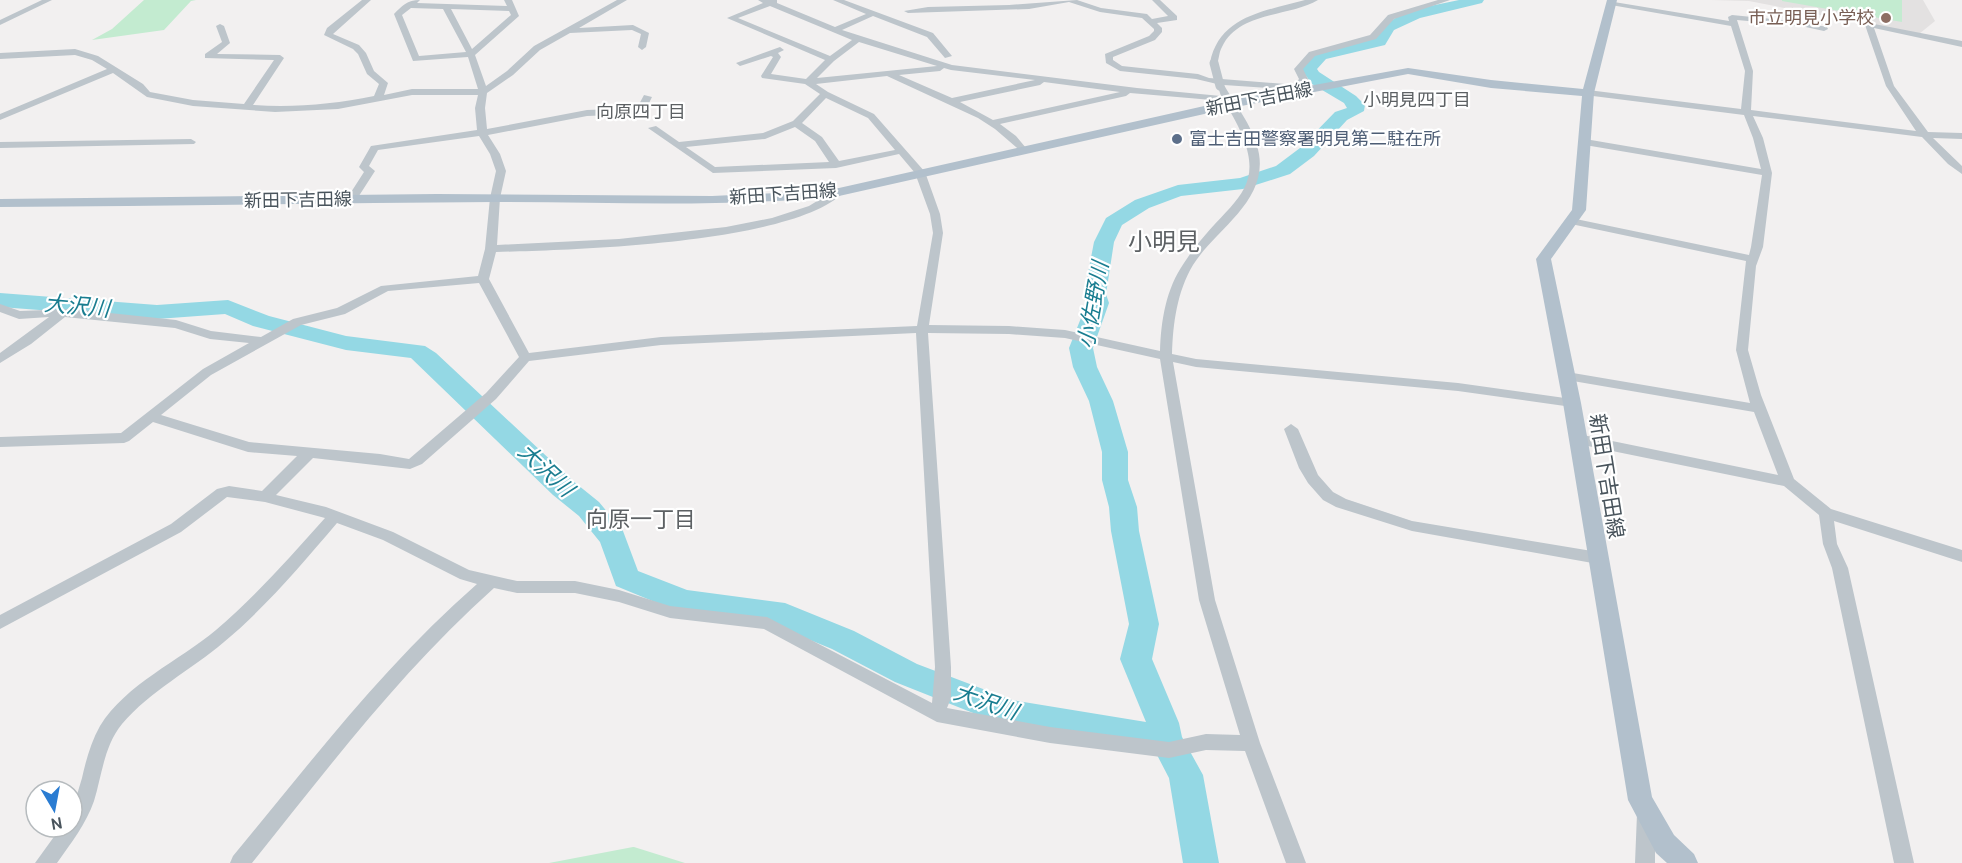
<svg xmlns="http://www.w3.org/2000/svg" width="1962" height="863" font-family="Cabin,'Noto Sans JP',sans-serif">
	<rect width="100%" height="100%" fill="#f2f0f0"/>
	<!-- education -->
	<path fill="#e3e1e1" d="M 1711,0 L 1923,0 L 1935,21 L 1919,34 L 1749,1 Z"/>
	<!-- green -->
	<path fill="#c3ebd0" d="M 144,0 L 196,0 L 191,1 L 164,30 L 92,40 L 112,29 Z
		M 1902,0 L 1902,22 L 1782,1 L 1782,0 Z
		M 634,847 L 685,863 L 549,863 L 633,847 Z"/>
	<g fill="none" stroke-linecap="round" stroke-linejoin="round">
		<!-- river -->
		<path fill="#94d8e4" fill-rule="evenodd" d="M 1459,0 L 1484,0 L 1482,3 L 1420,18 L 1394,30 L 1385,45 L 1326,59 L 1317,69 L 1319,72 L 1356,96 L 1365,105 L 1364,111 L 1347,120 L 1314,156 L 1290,174 L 1243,189 L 1181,196 L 1149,208 L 1122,225 L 1114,242 L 1106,294 L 1109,303 L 1093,348 L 1097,367 L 1113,401 L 1128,452 L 1128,480 L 1137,507 L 1139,531 L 1159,624 L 1152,659 L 1179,723 L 1182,737 L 1203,775 L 1219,863 L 1183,863 L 1169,778 L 1156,753 L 1011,728 L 895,682 L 832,649 L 771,624 L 684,614 L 616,586 L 600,542 L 579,516 L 553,495 L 411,358 L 346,350 L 253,326 L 225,314 L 157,319 L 0,307 L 0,293 L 157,305 L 228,300 L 269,316 L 346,336 L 425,346 L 436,353 L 573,481 L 599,502 L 623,531 L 638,571 L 687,590 L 785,603 L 854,631 L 917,664 L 1012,700 L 1146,722 L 1120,659 L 1129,624 L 1111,531 L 1109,507 L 1102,480 L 1102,452 L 1089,401 L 1073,367 L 1069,348 L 1087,303 L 1084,294 L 1094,242 L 1106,218 L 1135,200 L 1178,185 L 1240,178 L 1276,166 L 1300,148 L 1335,112 L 1347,108 L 1344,103 L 1312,84 L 1301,69 L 1314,53 L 1373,39 C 1391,10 1428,7 1459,0 Z"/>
		<!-- minor -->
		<path fill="#bdc5cb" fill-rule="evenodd" d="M 42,0 L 52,0 L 0,25 L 0,20 Z
			M 362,0 L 371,0 L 333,34 L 359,45 L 366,53 L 374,71 L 388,83 L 384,95 L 412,89 L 478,89 L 468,57 L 413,61 L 394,14 C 402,6 407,0 420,0 L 417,3 L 507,6 L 504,0 L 512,0 L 519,16 L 475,55 L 486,86 L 507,71 L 534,46 L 617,0 L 627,0 L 579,28 L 633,25 L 649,33 L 646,47 L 642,50 L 638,47 L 641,34 L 632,30 L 570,33 L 540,50 L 513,75 L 487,93 L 485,108 L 487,129 L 587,110 L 637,108 L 644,95 L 652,97 L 645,111 L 640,114 L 587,116 L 488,135 L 500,154 L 506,171 L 500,198 L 497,245 L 619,239 L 726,227 L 772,218 L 809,206 L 835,190 L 839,189 L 844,192 C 793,244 571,250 496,252 L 489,279 L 529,353 L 661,337 L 917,326 L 933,233 L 930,214 L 915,173 L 899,154 L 836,168 L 713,173 L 648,128 L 656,126 L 679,142 L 763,133 L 793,121 L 820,94 L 805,84 L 762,78 L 761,76 L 773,57 L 771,56 L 740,66 L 736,63 L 780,47 L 784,50 L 778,53 L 781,57 L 771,74 L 806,79 L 825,60 L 727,18 L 763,3 L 758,0 L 777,0 L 777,3 L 835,27 L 866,14 L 833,0 L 844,0 L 933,33 L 952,56 L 945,58 L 927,37 L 873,16 L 842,30 L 952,65 L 1137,88 L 1221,96 L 1217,84 L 1196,79 L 1120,71 L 1106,63 L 1105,54 L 1149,36 L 1154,31 L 1154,29 L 1142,18 L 1100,12 L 1069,2 L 1029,9 L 908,13 L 904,11 L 928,7 L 1009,5 L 1077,0 L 1101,8 L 1147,14 L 1152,19 L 1168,16 L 1152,0 L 1160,0 L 1177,16 L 1177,20 L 1157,23 L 1162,28 L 1162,32 L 1155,40 L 1113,57 L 1113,60 L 1122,66 L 1198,74 L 1209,78 L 1297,85 L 1296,83 L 1299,79 L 1294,69 L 1309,52 L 1370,35 L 1388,15 L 1438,0 L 1450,0 L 1394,19 L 1376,39 L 1315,56 L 1303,69 L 1308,79 L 1305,83 L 1306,86 L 1312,87 L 1312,91 L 1224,85 C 1236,106 1255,129 1259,154 C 1267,202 1215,230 1193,265 C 1177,292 1173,323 1172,354 L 1196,359 L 1458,383 L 1572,399 L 1579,403 L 1572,407 L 1458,391 L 1196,367 L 1173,362 L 1215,600 L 1260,743 L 1306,863 L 1286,863 L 1245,751 L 1206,750 L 1169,758 L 1050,743 L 937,722 L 764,629 L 670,618 L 619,602 L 575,593 L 517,593 L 494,588 C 402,670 329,767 252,863 L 230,863 L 233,856 C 311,762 385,664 477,584 L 460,579 L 383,540 L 337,523 C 302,564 266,607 224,642 C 191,670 150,691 122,724 C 104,746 102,775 94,801 C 86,824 71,843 57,863 L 35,863 L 61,827 L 72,827 C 72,809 77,795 82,778 C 86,760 91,742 100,726 C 126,684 179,661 216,630 C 256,596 290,557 325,518 L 265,502 L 227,497 L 181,532 L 0,629 L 0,615 L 171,524 L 217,489 L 229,486 L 262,491 L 297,456 L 248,452 L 153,422 L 129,441 L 124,443 L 0,447 L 0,437 L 121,433 L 203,369 L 249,343 L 210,339 L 175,328 L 65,317 L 31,344 L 0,363 L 0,353 L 49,317 L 19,319 L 0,312 L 0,304 L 20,311 L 72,309 L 176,320 L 211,331 L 261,337 L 293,319 L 337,308 L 381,286 L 478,276 L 485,249 L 490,198 L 496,171 L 490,154 L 479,136 L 378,150 L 369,166 L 375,171 L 355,202 L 351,203 L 346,200 L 364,172 L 359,167 L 371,146 L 477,130 L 475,108 L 478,95 L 412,95 L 338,109 L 275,112 L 193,106 L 147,97 L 113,73 L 0,120 L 0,114 L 107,69 L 92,60 L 75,55 L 0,59 L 0,53 L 75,49 L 98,56 L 143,84 L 150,92 L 193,100 L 244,104 L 274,60 L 205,58 L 205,54 L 222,42 L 216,26 L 220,24 L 224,26 L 230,43 L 217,54 L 280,55 L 284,58 L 253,105 C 294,108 334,104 374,96 L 379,84 L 367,74 L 358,54 L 353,49 L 324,35 L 327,28 ZM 770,6 L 852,40 L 830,56 L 738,18 ZM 411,8 L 443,9 L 466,52 L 419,56 L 402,15 ZM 451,9 L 509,11 L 511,15 L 472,49 ZM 859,42 L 937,66 L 817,78 L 834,61 ZM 944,68 L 951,70 L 1035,80 L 952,98 L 899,75 L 940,71 ZM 887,76 L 978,118 L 995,129 L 1023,153 L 1026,152 L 1026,148 L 1016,136 L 1000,124 L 1126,96 L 1130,93 L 1224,101 C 1282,195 1229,193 1184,263 C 1166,289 1161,320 1160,351 L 1065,330 L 1009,326 L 929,325 L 943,233 L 940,214 L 925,172 L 874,114 L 828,92 L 816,84 ZM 1044,82 L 1120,92 L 993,120 L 960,102 L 1040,85 ZM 826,98 L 868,118 L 895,150 L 839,161 L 822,137 L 802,123 ZM 795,127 L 815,141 L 829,162 L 715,167 L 686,147 L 765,139 ZM 479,283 L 519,357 L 486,393 L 409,459 L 380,454 L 249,442 L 161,415 L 211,375 L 301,325 L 345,314 L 388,291 ZM 916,333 L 935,667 L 932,703 L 767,617 L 670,606 L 619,590 L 575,581 L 517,581 L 469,570 L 393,532 L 326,507 L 276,495 L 313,458 L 410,469 L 422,464 L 496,399 L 529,361 L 661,345 ZM 928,333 L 1009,334 L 1065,338 L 1160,359 L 1199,600 L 1240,735 L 1206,734 L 1169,742 L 1050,727 L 947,708 L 951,698 L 951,667 Z
			M 1305,0 L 1318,0 C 1290,17 1239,11 1222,47 C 1219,52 1219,59 1217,65 L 1210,63 C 1219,16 1265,11 1305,0 Z
			M 1608,1 L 1729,21 L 1728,17 L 1732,15 L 1801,22 L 1827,27 L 1828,29 L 1824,31 L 1801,26 L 1737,20 L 1753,71 L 1751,110 L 1916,131 L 1886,86 L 1865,25 L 1869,23 L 1962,41 L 1962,47 L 1874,28 L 1894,86 L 1928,132 L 1962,133 L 1962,139 L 1933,138 L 1962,166 L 1962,174 L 1948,164 L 1922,137 L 1753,116 L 1763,138 L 1772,173 L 1763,247 L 1756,266 L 1748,350 L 1761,395 L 1794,479 L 1831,509 L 1962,550 L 1962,562 L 1834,521 L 1837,544 L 1848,568 L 1914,863 L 1894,863 L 1832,568 L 1823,544 L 1819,515 L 1784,486 L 1578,444 L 1571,439 L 1578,434 L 1778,475 L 1754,412 L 1567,380 L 1561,376 L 1567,372 L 1750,403 L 1736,350 L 1746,261 L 1571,224 L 1566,221 L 1571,218 L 1749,255 L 1751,247 L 1762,175 L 1585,145 L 1580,142 L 1585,139 L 1761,169 L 1753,138 L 1744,115 L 1585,95 L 1583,93 L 1588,90 L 1741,109 L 1745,71 L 1731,26 L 1611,5 L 1608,5 Z
			M 191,139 L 196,142 L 194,144 L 0,148 L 0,142 Z
			M 1291,424 L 1298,429 L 1318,475 L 1333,492 L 1346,499 L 1412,521 L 1598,552 L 1603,554 L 1606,558 L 1603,562 L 1598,564 L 1412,531 L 1336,507 L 1323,500 L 1308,483 L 1299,468 L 1284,429 Z
			M 1646,805 L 1653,808 L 1655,814 L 1655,863 L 1635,863 L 1637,814 L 1639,808 Z"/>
		<!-- major -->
		<path fill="#b2c0cc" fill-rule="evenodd" d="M 1607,0 L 1617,0 L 1594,93 L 1586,210 L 1551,259 L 1581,403 L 1652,797 L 1674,835 L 1694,854 L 1698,863 L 1667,863 L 1656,853 L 1628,800 L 1563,403 L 1536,259 L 1572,210 L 1582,96 L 1491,88 L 1408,74 L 1231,108 L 839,196 C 724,208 610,202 495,202 C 330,203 165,206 0,207 L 0,199 L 437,194 L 712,196 L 797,192 L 839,188 L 1231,100 L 1408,68 L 1491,80 L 1583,89 Z"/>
		<!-- minor-bridge -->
		<path stroke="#bdc5cb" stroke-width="9" d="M 1214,63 L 1220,86"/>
	</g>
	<!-- markers -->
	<circle fill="#8d6e63" stroke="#fff" stroke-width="2" cx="1886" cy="18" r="6"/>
	<circle fill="#5c6f8a" stroke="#fff" stroke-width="2" cx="1177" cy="139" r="6"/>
	<g text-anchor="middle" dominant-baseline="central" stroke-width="4.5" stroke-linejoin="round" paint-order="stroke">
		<!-- far-education labels -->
		<g font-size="18" fill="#785e54" stroke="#fff" text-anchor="end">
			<text x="1874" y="18">市立明見小学校</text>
		</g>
		<!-- far-street labels -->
		<g font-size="18" fill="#49545c" stroke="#fff">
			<text transform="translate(1259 99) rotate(-11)">新田下吉田線</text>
			<text transform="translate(783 194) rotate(-4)">新田下吉田線</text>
			<text transform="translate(298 200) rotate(-1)">新田下吉田線</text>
		</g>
		<!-- far-neighbourhood labels -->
		<g font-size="18" fill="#5d6164" stroke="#fff">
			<text x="1417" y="100">小明見四丁目</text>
			<text x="641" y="112">向原四丁目</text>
		</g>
		<!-- far-service labels -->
		<g font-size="18" fill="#4e5e75" stroke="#fff" text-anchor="start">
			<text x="1189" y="139">富士吉田警察署明見第二駐在所</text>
		</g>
		<!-- street labels -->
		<g font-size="21" fill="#49545c" stroke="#fff">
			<text transform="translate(1607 476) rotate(81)">新田下吉田線</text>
		</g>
		<!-- water labels -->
		<g font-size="22" font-style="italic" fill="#197d90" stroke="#fff">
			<text transform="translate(1093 305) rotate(-80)">小佐野川</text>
			<text transform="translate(77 306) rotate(5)">大沢川</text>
			<text transform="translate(546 470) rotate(43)">大沢川</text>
			<text transform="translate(986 702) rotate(19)">大沢川</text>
		</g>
		<!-- neighbourhood labels -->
		<g font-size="22" fill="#5d6164" stroke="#fff">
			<text x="641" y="519">向原一丁目</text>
		</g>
		<!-- quarter labels -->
		<g font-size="24" fill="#5d6164" stroke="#fff">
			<text x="1164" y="241">小明見</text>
		</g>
	</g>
	<!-- north arrow -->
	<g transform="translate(54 809) rotate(170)"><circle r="28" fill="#ffffff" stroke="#b6bbbe" stroke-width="1.5"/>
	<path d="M0-4.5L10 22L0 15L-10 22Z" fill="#2a7cd2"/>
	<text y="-9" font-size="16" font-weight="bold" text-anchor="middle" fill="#49545c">N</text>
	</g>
</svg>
